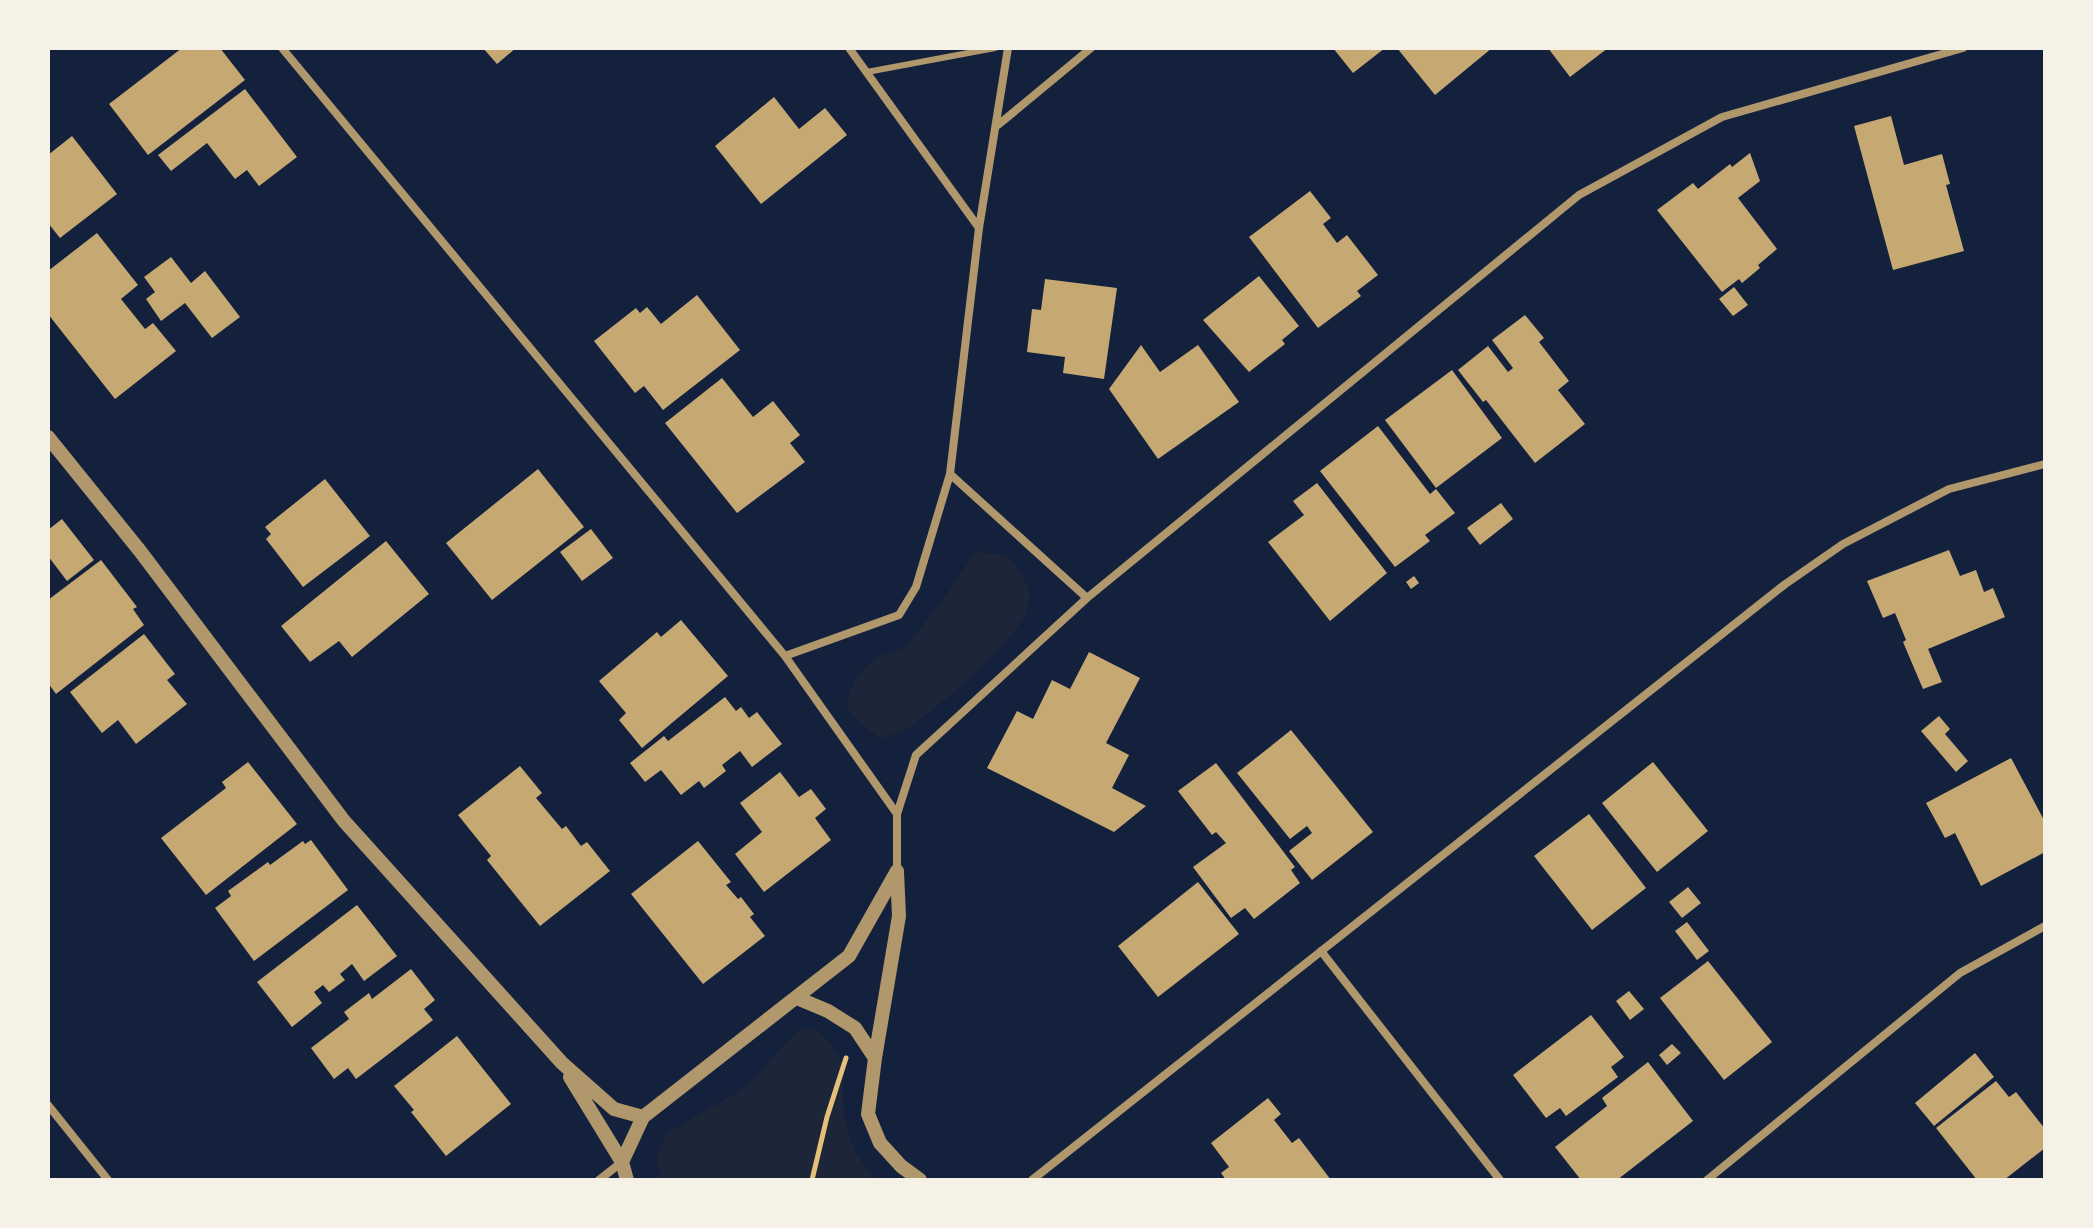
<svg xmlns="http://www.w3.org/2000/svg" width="2093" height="1228" font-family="'Archivo Narrow',sans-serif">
	<rect width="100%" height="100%" fill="#14213d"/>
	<!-- green -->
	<path fill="#1d2539" d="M 976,551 L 1009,557 C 1021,573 1033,586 1028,607 C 1020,639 938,707 910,727 C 902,733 890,735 881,739 L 861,724 L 846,706 C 856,672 869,655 905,648 L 947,594 Z
		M 799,1029 L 817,1029 C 856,1067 838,1076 845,1120 C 849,1143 861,1164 876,1180 L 662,1180 L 656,1156 L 666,1134 L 746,1087 Z"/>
	<!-- building -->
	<path fill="#c6a872" d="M 182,48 L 220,48 L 245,80 L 148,155 L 109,104 Z
		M 483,48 L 516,48 L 497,64 Z
		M 1333,48 L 1385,48 L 1353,73 Z
		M 1397,48 L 1492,48 L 1435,95 Z
		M 1548,48 L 1608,48 L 1570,77 Z
		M 245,89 L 297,157 L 259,186 L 247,170 L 235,179 L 207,143 L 171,171 L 158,155 Z
		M 774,97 L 799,129 L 825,108 L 847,135 L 761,204 L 715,146 Z
		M 1891,116 L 1904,165 L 1942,154 L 1950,184 L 1946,185 L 1964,251 L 1893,270 L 1854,126 Z
		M 72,136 L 117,194 L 60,238 L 48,223 L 48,155 Z
		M 1750,153 L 1760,181 L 1738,198 L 1777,249 L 1758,265 L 1760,268 L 1742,283 L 1739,279 L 1722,292 L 1657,210 L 1693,183 L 1698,189 L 1730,164 L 1732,167 Z
		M 1310,191 L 1331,218 L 1323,224 L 1337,243 L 1347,235 L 1378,275 L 1357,291 L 1361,296 L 1318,328 L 1249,237 Z
		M 97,233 L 138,285 L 121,299 L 145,329 L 153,323 L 176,351 L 115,399 L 48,314 L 48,271 Z
		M 171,257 L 191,283 L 205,271 L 240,317 L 212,338 L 185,303 L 161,321 L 146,299 L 155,292 L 144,277 Z
		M 1259,276 L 1299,326 L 1282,340 L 1285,344 L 1249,372 L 1203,320 Z
		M 1045,279 L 1117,288 L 1104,379 L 1063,373 L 1065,357 L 1027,352 L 1032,309 L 1041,310 Z
		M 1734,287 L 1748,305 L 1733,316 L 1719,299 Z
		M 697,295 L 740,350 L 663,410 L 644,386 L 635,393 L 594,341 L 636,308 L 640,313 L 647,307 L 661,324 Z
		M 1525,315 L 1544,338 L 1539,342 L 1569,381 L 1558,390 L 1585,424 L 1535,463 L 1486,400 L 1483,402 L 1458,370 L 1488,346 L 1508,372 L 1513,368 L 1492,340 Z
		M 1141,345 L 1160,372 L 1198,345 L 1239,402 L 1158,459 L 1109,389 Z
		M 1452,370 L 1502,438 L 1436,488 L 1385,420 Z
		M 722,378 L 753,417 L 773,401 L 800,435 L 790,443 L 805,462 L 737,513 L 665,423 Z
		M 1378,426 L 1430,494 L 1436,489 L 1455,513 L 1425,535 L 1430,541 L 1395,567 L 1320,471 Z
		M 538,469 L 584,527 L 492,600 L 446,543 Z
		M 325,479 L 370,536 L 303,587 L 266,539 L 271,534 L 265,527 Z
		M 1317,483 L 1387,573 L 1330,621 L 1268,542 L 1304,515 L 1293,501 Z
		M 1501,503 L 1513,519 L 1480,545 L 1467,528 Z
		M 62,519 L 94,560 L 67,581 L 48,556 L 48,530 Z
		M 591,529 L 613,558 L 582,581 L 560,552 Z
		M 386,541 L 429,594 L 352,657 L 339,641 L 310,662 L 281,626 Z
		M 1949,550 L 1960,576 L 1976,570 L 1984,592 L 1993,588 L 2005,617 L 1928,649 L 1942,682 L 1923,689 L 1903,642 L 1906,640 L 1895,613 L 1883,618 L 1867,581 Z
		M 101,560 L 137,607 L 133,609 L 144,625 L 56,694 L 48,683 L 48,600 Z
		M 1414,576 L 1419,583 L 1411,589 L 1406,582 Z
		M 681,620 L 728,676 L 642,748 L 619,720 L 626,713 L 599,681 L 657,632 L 661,637 Z
		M 144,634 L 175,674 L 167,680 L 187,704 L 136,744 L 118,720 L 102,733 L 70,692 Z
		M 1089,652 L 1140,678 L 1106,743 L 1129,755 L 1112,788 L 1146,806 L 1114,832 L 987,768 L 1017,711 L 1033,719 L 1052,680 L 1070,689 Z
		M 725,697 L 736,711 L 741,707 L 749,718 L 757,712 L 782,744 L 752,767 L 740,751 L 722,765 L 726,771 L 704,788 L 699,781 L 681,795 L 661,770 L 645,782 L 630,763 L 664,736 L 668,741 Z
		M 1939,716 L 1950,729 L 1945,734 L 1968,761 L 1956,772 L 1921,731 Z
		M 1291,730 L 1373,832 L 1312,880 L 1289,851 L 1312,833 L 1307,826 L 1290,839 L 1237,773 Z
		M 2011,758 L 2045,822 L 2045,852 L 1981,886 L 1955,833 L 1945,838 L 1926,803 Z
		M 248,762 L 297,824 L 206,895 L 161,838 L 226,788 L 222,782 Z
		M 1653,762 L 1708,831 L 1657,872 L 1602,803 Z
		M 1216,763 L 1295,867 L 1291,870 L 1300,883 L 1254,919 L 1245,908 L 1231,918 L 1193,867 L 1226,843 L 1216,832 L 1212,835 L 1178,791 Z
		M 520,766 L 542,793 L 536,798 L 562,829 L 566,826 L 581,846 L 587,842 L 610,871 L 540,926 L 487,860 L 491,856 L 458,815 Z
		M 780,772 L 799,797 L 811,789 L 826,809 L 815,818 L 831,840 L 764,892 L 735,854 L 762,832 L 740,803 Z
		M 1589,814 L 1646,888 L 1592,930 L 1534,856 Z
		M 311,840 L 348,890 L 254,961 L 215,908 L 231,896 L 228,891 L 268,862 L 270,865 L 303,841 L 305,844 Z
		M 698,841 L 731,882 L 726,885 L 738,899 L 741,897 L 754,914 L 750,917 L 765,936 L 703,984 L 631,894 Z
		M 1198,882 L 1239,934 L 1158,997 L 1118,946 Z
		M 1688,887 L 1701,903 L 1682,918 L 1669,902 Z
		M 357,905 L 397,956 L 364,981 L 352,964 L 340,974 L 345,980 L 329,992 L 323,985 L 314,992 L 322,1003 L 292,1027 L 257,982 Z
		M 1687,922 L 1709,951 L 1697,960 L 1675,931 Z
		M 1708,961 L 1772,1042 L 1724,1080 L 1660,998 Z
		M 411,969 L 435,1000 L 424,1009 L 433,1020 L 356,1079 L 348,1068 L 334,1079 L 311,1048 L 349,1019 L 344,1012 L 369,993 L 372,999 Z
		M 1629,991 L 1644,1009 L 1630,1020 L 1616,1001 Z
		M 1591,1015 L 1624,1057 L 1611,1067 L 1618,1077 L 1566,1116 L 1560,1108 L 1546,1118 L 1513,1075 Z
		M 457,1036 L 511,1104 L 446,1156 L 411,1112 L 414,1110 L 394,1086 Z
		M 1672,1044 L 1681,1053 L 1667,1065 L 1659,1055 Z
		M 1975,1053 L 1994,1077 L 1934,1126 L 1915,1103 Z
		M 1648,1062 L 1693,1121 L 1617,1180 L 1581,1180 L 1555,1147 L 1607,1106 L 1602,1098 Z
		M 1996,1081 L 2009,1097 L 2016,1092 L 2045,1129 L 2045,1148 L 2004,1180 L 1977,1180 L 1936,1128 Z
		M 1268,1098 L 1281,1114 L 1274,1120 L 1292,1143 L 1299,1138 L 1331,1180 L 1226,1180 L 1221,1173 L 1229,1167 L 1211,1143 Z"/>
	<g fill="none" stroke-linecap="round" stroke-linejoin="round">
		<!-- path -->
		<path stroke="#e5c07b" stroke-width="5" d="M 812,1180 L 827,1117 L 846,1058"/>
		<!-- service -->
		<path stroke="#b1986c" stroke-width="6" d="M 867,72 L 995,48"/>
		<!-- minor -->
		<path stroke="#b1986c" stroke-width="8" d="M 282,48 L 785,656 L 897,814
			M 849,48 L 979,228
			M 998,125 L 1091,48
			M 950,474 L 1087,598
			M 785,656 L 899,615 L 916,587 L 950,474 L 979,228 L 1008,48
			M 897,871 L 897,814 L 916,755 L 1087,598 L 1579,195 L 1722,117 L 1963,48
			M 1321,951 L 1500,1180
			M 48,1105 L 108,1180
			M 599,1180 L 622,1162
			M 1032,1180 L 1784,585 L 1843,544 L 1949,489 L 2045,464
			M 1707,1180 L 1960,973 L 2045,926"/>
		<!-- tertiary -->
		<path stroke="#b1986c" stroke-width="14" d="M 48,437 L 140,551 L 344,821 L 562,1063 L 614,1109 L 643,1117
			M 897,872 L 899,916 L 875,1058 L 868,1114 L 880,1143 L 901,1166 L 920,1180
			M 797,998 L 828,1011 L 855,1028 L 875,1058
			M 570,1077 L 622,1162 L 627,1180
			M 622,1162 L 643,1117 L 849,956 L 897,871"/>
	</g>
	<!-- border -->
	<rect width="2093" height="1228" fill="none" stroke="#f6f1e7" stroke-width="100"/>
</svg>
